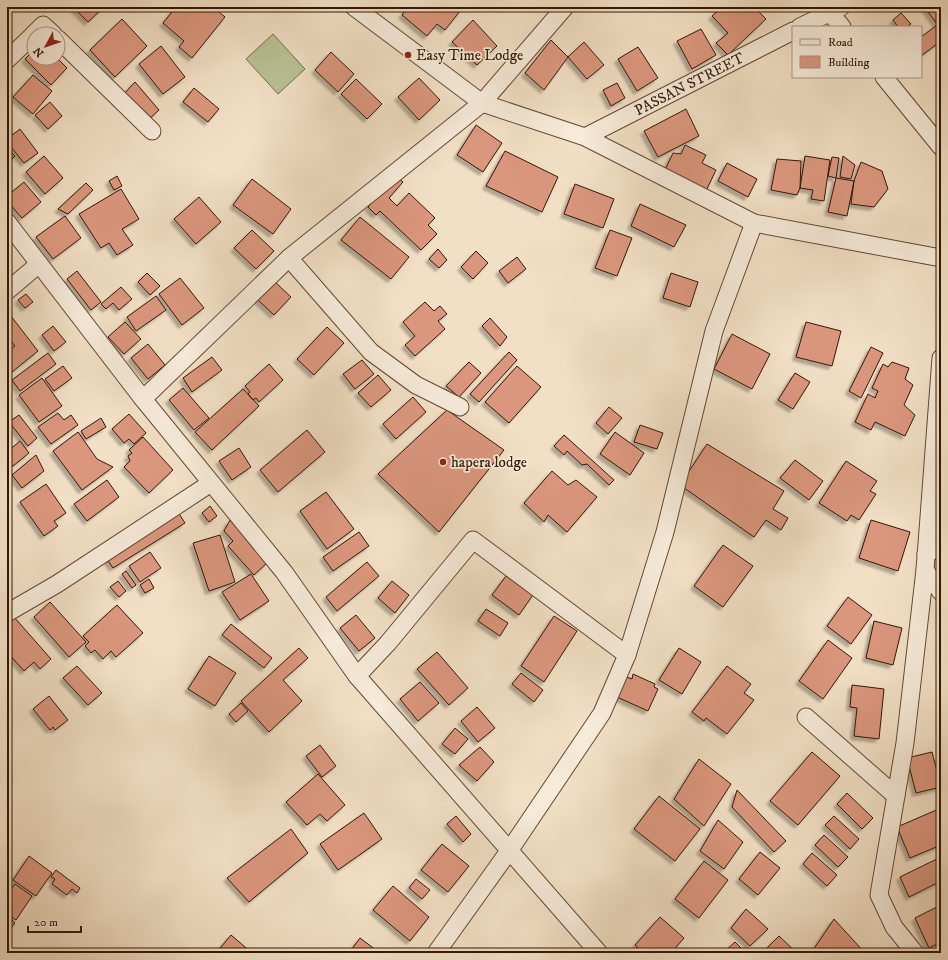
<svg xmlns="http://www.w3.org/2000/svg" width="948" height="960" font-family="'IM FELL DW Pica',serif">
	<defs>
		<filter id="shadow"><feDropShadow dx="-3.5" dy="3.5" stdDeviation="1" flood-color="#0004"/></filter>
	</defs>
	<rect width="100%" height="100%" fill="#f2e0c6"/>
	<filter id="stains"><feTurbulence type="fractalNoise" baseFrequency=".005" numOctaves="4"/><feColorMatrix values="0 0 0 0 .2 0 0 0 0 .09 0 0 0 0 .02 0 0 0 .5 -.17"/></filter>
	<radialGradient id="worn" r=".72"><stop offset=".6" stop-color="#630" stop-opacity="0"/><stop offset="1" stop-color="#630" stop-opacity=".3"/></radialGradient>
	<!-- green -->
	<path fill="#b9c296" stroke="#766c4e" d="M 273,34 L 305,69 L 278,94 L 246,59 Z"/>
	<!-- building -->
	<path fill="#db977e" stroke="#331605" filter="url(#shadow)" d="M 73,7 L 104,7 L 88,22 Z
		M 176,7 L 213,7 L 225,17 L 192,58 L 179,47 L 184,41 L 163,23 Z
		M 408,7 L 457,7 L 461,10 L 445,30 L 437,24 L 427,36 L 402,15 Z
		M 722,7 L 754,7 L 766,19 L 728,55 L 716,43 L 728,33 L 712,16 Z
		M 941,7 L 941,20 L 937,24 L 925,8 Z
		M 901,13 L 911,24 L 907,27 L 898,27 L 893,20 Z
		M 122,19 L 147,46 L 115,77 L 90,50 Z
		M 473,20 L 497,46 L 477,65 L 452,42 Z
		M 941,22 L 941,41 L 921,56 L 921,37 Z
		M 701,29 L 716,55 L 692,69 L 677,41 Z
		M 551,40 L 568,57 L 544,90 L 525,73 Z
		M 584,42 L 604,65 L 587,79 L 568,57 Z
		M 161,46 L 185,77 L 163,94 L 139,64 Z
		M 638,47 L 658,78 L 637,91 L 618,59 Z
		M 34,50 L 34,58 L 57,58 L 67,68 L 51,85 L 25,59 Z
		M 331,52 L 354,74 L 338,92 L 315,70 Z
		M 33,75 L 52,91 L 33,114 L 13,97 Z
		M 419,78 L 440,100 L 419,120 L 398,97 Z
		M 356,79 L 382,104 L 367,119 L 341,94 Z
		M 135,82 L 159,110 L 147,121 L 122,96 Z
		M 617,83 L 625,98 L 611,106 L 603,90 Z
		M 194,88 L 219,109 L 208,122 L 183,102 Z
		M 50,102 L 62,116 L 48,129 L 35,115 Z
		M 686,109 L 699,136 L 658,157 L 644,131 Z
		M 476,125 L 502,143 L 483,172 L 457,155 Z
		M 20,129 L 38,153 L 24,163 L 7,142 L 7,139 Z
		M 685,145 L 706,155 L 702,163 L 716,170 L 706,191 L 664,172 L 673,153 L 681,154 Z
		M 7,148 L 15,156 L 7,164 Z
		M 505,151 L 558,177 L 542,212 L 486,186 Z
		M 44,156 L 63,178 L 45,194 L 26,172 Z
		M 805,156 L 830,160 L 824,201 L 811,199 L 813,190 L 800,188 Z
		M 843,156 L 855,165 L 851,179 L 840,177 Z
		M 832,157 L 839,158 L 836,178 L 828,176 Z
		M 777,159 L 801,161 L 800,188 L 797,195 L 771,190 Z
		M 861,162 L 882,171 L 888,189 L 874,207 L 851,204 L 854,181 Z
		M 727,163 L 757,179 L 748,197 L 718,181 Z
		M 117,176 L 122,186 L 114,190 L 109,181 Z
		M 397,177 L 403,182 L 389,198 L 397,206 L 409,193 L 435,218 L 428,225 L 437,234 L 421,250 L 380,211 L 376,215 L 368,207 Z
		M 836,178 L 854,181 L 847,216 L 828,212 Z
		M 252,179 L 291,209 L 273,234 L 233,205 Z
		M 24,182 L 41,202 L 22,218 L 7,201 L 7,196 Z
		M 86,183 L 93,190 L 68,214 L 58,209 Z
		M 575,184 L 614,199 L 603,228 L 564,214 Z
		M 121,189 L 139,219 L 122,229 L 133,245 L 117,255 L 109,243 L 101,248 L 79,214 Z
		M 199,197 L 221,222 L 196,244 L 174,219 Z
		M 640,204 L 686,225 L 674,247 L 631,226 Z
		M 65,216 L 81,238 L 53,259 L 36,237 Z
		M 360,217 L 409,257 L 391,279 L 341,240 Z
		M 252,230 L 274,251 L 256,269 L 234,248 Z
		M 610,230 L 632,238 L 617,276 L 595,268 Z
		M 438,249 L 447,260 L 439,268 L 429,259 Z
		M 476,251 L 488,263 L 473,279 L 461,267 Z
		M 517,257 L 526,269 L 508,283 L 499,271 Z
		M 77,271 L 101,302 L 91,310 L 67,279 Z
		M 147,273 L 160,286 L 150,295 L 138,282 Z
		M 671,273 L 698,282 L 690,307 L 663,298 Z
		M 180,278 L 204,308 L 182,325 L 159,294 Z
		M 274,281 L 291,297 L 274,315 L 257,299 Z
		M 121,287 L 132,299 L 119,310 L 113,303 L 106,309 L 101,304 Z
		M 26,294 L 33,302 L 25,308 L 18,300 Z
		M 156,296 L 166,310 L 136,331 L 127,317 Z
		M 425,302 L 434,311 L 440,306 L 447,314 L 438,321 L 445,329 L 415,356 L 405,345 L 415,336 L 403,322 Z
		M 7,311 L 38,351 L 7,376 L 7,353 L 15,346 L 7,336 Z
		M 490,318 L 507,337 L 500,346 L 482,326 Z
		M 125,322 L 141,339 L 124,354 L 108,337 Z
		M 806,322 L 841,331 L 832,366 L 796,357 Z
		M 53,326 L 66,342 L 54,351 L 42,335 Z
		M 327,327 L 344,343 L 314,375 L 297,359 Z
		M 732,334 L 770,354 L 752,389 L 714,369 Z
		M 148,344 L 165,365 L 148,379 L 131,358 Z
		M 871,347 L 883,353 L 861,398 L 849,391 Z
		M 509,352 L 517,360 L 479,402 L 470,394 Z
		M 48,353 L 56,364 L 20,391 L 12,380 Z
		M 212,357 L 222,370 L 192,392 L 183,378 Z
		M 362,360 L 374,374 L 355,389 L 343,374 Z
		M 469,362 L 481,373 L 459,397 L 446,386 Z
		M 892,362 L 909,368 L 905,379 L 913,385 L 904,405 L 915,415 L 905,436 L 875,422 L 871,430 L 855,422 L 868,394 L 875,398 L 878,391 L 872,388 L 883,364 L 888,367 Z
		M 269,364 L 283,380 L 259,402 L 256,398 L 253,400 L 248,394 L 250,392 L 245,386 Z
		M 63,366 L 72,378 L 54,391 L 45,379 Z
		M 517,366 L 541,387 L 509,423 L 485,402 Z
		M 795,373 L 810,382 L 793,409 L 778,400 Z
		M 378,375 L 391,390 L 371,407 L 358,393 Z
		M 42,378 L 62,406 L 39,422 L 19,395 Z
		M 183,388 L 209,418 L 194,430 L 169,400 Z
		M 243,389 L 259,406 L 212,450 L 195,432 Z
		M 413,397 L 426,412 L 396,439 L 383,424 Z
		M 609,407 L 622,418 L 608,434 L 596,423 Z
		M 447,410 L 504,450 L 439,532 L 378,474 Z
		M 58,413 L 64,420 L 71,415 L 78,425 L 51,444 L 38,427 Z
		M 129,414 L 146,433 L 134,444 L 129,439 L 124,443 L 112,429 Z
		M 19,415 L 37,438 L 28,446 L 9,422 Z
		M 101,418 L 106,427 L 86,439 L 81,431 Z
		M 640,425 L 663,433 L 657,449 L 634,442 Z
		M 307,430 L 325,452 L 278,492 L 260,470 Z
		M 78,432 L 97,459 L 113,467 L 82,490 L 53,451 Z
		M 615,432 L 644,453 L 630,475 L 600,454 Z
		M 564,435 L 614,480 L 609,485 L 587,464 L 582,465 L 567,451 L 564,455 L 554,446 Z
		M 143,437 L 173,470 L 149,493 L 124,467 L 130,461 L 128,456 L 132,453 L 129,450 Z
		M 20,441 L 29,453 L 13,466 L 7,459 L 7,452 Z
		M 707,444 L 784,491 L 773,509 L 788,518 L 781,530 L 766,520 L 754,537 L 680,485 Z
		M 239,448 L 251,467 L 232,480 L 219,461 Z
		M 36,455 L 44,471 L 22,488 L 12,475 Z
		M 795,460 L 823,481 L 809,500 L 780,478 Z
		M 846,461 L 877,481 L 870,491 L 876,494 L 859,520 L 851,515 L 847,521 L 819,503 Z
		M 552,471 L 568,485 L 576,480 L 597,497 L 567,532 L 548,515 L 544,522 L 524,503 Z
		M 107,480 L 119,497 L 87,521 L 74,504 Z
		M 46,484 L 66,513 L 54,521 L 58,526 L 44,536 L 20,502 Z
		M 326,492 L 354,529 L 327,549 L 300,511 Z
		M 210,506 L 217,516 L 209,522 L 202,513 Z
		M 178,512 L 185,523 L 113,568 L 106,558 Z
		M 230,520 L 268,562 L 254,575 L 228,546 L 233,541 L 224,531 Z
		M 871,520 L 910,532 L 898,571 L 859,558 Z
		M 359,532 L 369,546 L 333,571 L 323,557 Z
		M 220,535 L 235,582 L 209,591 L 193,543 Z
		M 723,545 L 753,566 L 723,607 L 694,586 Z
		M 150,552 L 161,568 L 140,582 L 129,566 Z
		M 367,562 L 379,576 L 337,611 L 326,597 Z
		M 126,571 L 136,585 L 132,588 L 122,574 Z
		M 251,574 L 269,601 L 240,620 L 222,592 Z
		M 506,576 L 533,595 L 519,615 L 492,595 Z
		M 149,579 L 154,588 L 145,593 L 140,585 Z
		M 118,581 L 126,591 L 119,597 L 110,587 Z
		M 392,581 L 409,595 L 395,613 L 378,598 Z
		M 848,597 L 872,615 L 851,644 L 827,626 Z
		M 50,602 L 86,642 L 69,657 L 34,617 Z
		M 117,605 L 143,633 L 116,657 L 111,651 L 103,659 L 95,650 L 91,653 L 85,646 L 89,642 L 83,636 Z
		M 486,609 L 508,623 L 500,636 L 478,621 Z
		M 356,615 L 375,638 L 359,651 L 340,628 Z
		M 554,616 L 577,631 L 544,682 L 521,666 Z
		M 14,617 L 51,659 L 40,669 L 34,662 L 24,671 L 7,652 L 7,624 Z
		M 874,621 L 902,628 L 893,665 L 866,658 Z
		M 231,624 L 272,658 L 264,668 L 222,635 Z
		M 828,640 L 852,658 L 823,699 L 799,681 Z
		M 299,648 L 308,658 L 283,680 L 302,701 L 269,732 L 241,701 Z
		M 679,648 L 701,662 L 682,694 L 659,680 Z
		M 437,652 L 468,688 L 449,705 L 417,669 Z
		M 209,656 L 236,673 L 215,706 L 188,689 Z
		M 77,666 L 102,693 L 88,705 L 63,678 Z
		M 727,666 L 751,684 L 744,693 L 754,700 L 727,734 L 706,718 L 704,721 L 692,712 Z
		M 521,673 L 543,690 L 534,702 L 512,684 Z
		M 633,674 L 655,684 L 654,687 L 658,689 L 648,711 L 617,697 L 621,675 L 632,679 Z
		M 420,682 L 439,703 L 418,721 L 400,699 Z
		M 852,685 L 884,689 L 879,739 L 854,736 L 857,708 L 850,707 Z
		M 49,696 L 68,720 L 55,730 L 53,727 L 50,730 L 33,709 Z
		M 241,703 L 248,711 L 236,722 L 229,714 Z
		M 477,707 L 495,728 L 478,742 L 461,721 Z
		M 455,728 L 468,739 L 455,754 L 442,744 Z
		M 320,745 L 336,766 L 322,777 L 306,756 Z
		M 480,747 L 494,762 L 477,781 L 459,765 Z
		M 812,752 L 840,776 L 798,825 L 770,801 Z
		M 932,752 L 941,787 L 916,793 L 907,758 Z
		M 699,759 L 731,784 L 704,826 L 674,799 Z
		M 318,774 L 345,805 L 327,821 L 320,814 L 307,825 L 286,802 Z
		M 737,790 L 786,841 L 774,852 L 732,807 Z
		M 847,793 L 873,818 L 862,829 L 837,804 Z
		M 659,796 L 700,829 L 675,861 L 634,829 Z
		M 941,808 L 941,845 L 910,858 L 897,827 Z
		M 364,813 L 382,839 L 338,870 L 320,844 Z
		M 456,816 L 471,834 L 463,842 L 447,824 Z
		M 834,816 L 859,839 L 850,849 L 825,825 Z
		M 718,820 L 743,842 L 724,869 L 700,851 Z
		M 291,829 L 308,853 L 249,902 L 227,878 Z
		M 824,835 L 848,857 L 838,867 L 815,845 Z
		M 442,844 L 469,866 L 448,892 L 421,870 Z
		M 760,852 L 780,868 L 758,895 L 739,879 Z
		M 812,853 L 837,875 L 827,886 L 803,864 Z
		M 29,856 L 52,873 L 36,896 L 13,880 Z
		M 941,857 L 941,881 L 909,897 L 900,877 Z
		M 704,861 L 728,880 L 699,918 L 675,899 Z
		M 56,870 L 80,888 L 77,893 L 72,889 L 67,895 L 52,884 L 55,879 L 51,877 Z
		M 416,879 L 430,890 L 422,899 L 409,888 Z
		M 15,884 L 32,896 L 16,920 L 7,913 L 7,895 Z
		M 393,886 L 429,917 L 410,941 L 373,910 Z
		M 941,905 L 941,942 L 929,948 L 915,918 Z
		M 746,909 L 768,929 L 750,946 L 731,928 Z
		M 7,916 L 15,923 L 7,933 Z
		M 660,917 L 684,938 L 671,953 L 644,953 L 635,945 Z
		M 834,919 L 865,953 L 811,953 Z
		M 231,935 L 252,953 L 216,953 Z
		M 779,936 L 797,953 L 768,953 L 765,950 Z
		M 360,938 L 380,953 L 349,953 Z
		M 735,942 L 746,953 L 723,953 Z"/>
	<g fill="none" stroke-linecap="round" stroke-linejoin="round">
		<defs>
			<g id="minor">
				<path d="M 354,7 L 482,103 L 585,137 L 754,223 L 941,258"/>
				<path d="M 825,7 L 842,27"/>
				<path d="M 800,27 L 841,7"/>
				<path d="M 34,34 L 43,25 L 53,34"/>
				<path d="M 58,39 L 152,131"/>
				<path d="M 7,60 L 34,34"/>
				<path d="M 884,77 L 941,147"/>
				<path id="s1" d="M 585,137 L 793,31"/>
				<path d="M 7,222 L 143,399 L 284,572 L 357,676 L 599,953"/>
				<path d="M 289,258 L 371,352 L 416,385 L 460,407"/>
				<path d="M 7,291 L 39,264"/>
				<path d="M 143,399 L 289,258 L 482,103 L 565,7"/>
				<path d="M 926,554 L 941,546"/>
				<path d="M 925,570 L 941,592"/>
				<path d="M 7,613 L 57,584 L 211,483"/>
				<path d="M 357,676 L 388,643 L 473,540 L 627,655"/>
				<path d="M 806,717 L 896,796"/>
				<path d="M 436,953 L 509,851 L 602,713 L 627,655 L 665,532 L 714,331 L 754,223"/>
				<path d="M 915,953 L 894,927 L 879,895 L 905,743 L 925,570 L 941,358"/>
			</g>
		</defs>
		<!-- minor casing -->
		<use href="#minor" stroke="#634835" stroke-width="19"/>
		<!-- minor -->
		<use href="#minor" stroke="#f7ebda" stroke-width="17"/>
	</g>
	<!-- markers -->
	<g fill="#8f2418" stroke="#f7ebda" stroke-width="1.5">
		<circle cx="408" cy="55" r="4"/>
		<circle cx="443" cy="462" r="4"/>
	</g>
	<g text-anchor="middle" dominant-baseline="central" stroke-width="3.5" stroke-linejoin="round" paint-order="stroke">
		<!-- poi labels -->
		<g font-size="15" fill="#331605" stroke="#f7ebda" text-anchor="start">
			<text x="416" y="55">Easy Time Lodge</text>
			<text x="451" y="462">hapera lodge</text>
		</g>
		<!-- street labels -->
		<g font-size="15" fill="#331605" stroke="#f7ebda">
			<text stroke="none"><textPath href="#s1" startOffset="117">PASSAN STREET</textPath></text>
		</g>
	</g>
	<!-- margin -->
	<rect width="948" height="960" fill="none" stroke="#f2e0c6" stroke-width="24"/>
	<rect x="8" y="8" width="932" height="944" fill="none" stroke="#331605" stroke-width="2"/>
	<rect x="12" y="12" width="924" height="936" fill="none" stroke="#331605"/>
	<!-- legend -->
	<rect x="792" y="26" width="130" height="52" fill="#f7ebda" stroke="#a99685"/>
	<rect x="800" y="39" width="20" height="6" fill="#f7ebda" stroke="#a99685"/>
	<text x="828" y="46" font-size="12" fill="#331605">Road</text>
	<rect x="800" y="56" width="20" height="12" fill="#db977e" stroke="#a99685"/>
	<text x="828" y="66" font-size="12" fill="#331605">Building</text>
	<!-- north arrow -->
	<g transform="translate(46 46) rotate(230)"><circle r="19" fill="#f7ebda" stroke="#a99685"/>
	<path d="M0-3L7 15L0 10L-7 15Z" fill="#8f2418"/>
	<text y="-6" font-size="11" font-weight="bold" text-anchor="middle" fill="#331605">N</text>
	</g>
	<!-- scale -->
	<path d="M28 926v6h53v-6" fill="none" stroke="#331605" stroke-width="2"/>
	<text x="34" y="926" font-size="12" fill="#331605" stroke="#f7ebda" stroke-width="3" paint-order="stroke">20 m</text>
	<rect width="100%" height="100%" filter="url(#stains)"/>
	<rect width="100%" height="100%" fill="url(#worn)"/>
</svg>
